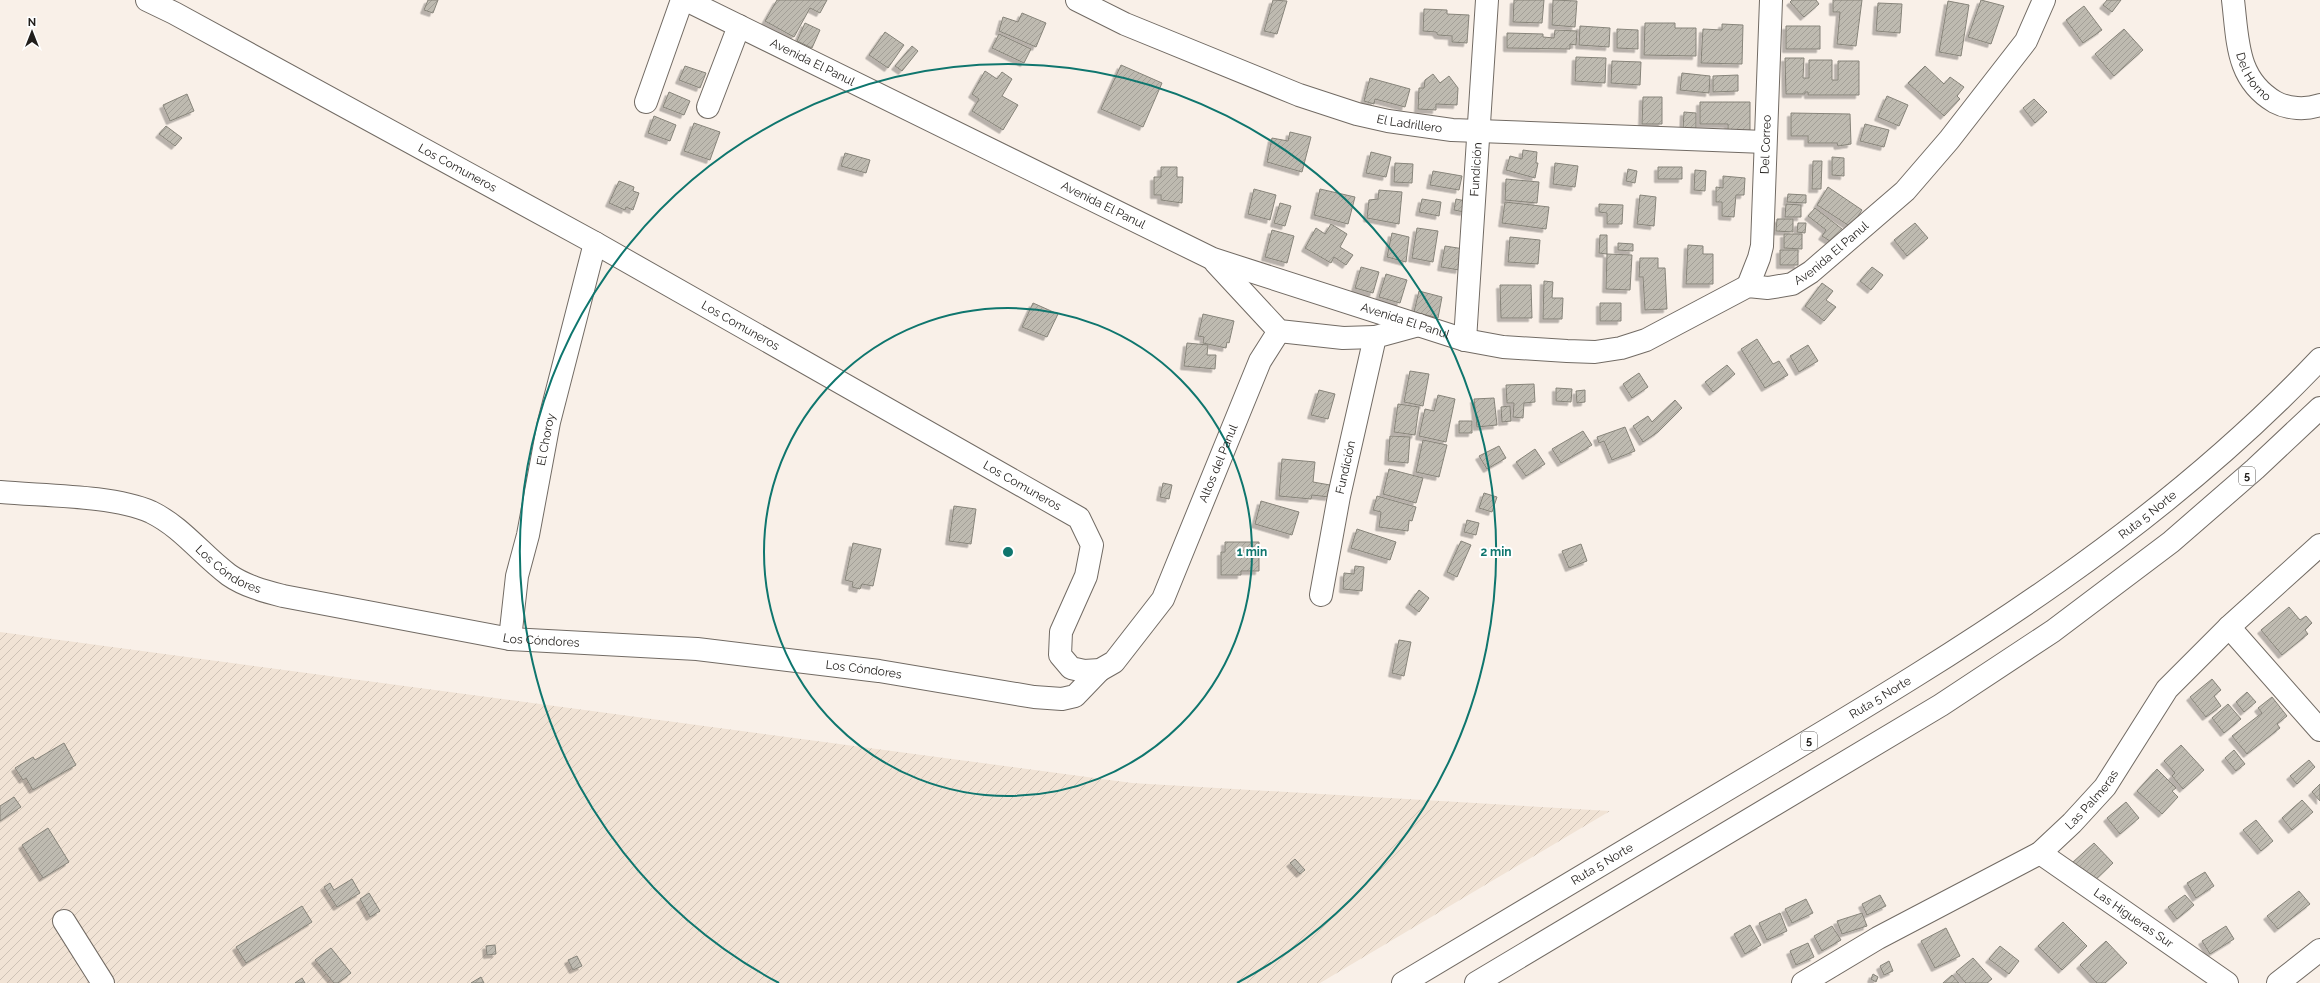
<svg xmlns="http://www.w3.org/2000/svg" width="2320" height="983" font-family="Raleway,sans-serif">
	<defs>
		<pattern id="industrial-furrows" width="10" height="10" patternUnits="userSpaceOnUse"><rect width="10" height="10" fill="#f1e3d5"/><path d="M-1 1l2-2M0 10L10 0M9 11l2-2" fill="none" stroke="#cec2b6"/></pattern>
		<pattern id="building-hatch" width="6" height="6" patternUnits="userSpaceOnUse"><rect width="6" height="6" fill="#bebab0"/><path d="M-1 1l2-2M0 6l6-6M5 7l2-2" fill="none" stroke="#a39f97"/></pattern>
		<filter id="shadow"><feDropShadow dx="-3.5" dy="3.5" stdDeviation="0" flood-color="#0004"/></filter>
	</defs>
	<rect width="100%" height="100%" fill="#f9f0e8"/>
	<!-- industrial -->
	<path fill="url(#industrial-furrows)" d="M 0,632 L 1132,783 L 1610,811 L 1320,983 L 0,983 Z"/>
	<!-- building -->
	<path fill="url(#building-hatch)" stroke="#87847a" filter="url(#shadow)" d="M 428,0 L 438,0 L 433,13 L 424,10 Z
		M 777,0 L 827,0 L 820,13 L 810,8 L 794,37 L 765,21 Z
		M 1273,0 L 1287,1 L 1277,34 L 1264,31 Z
		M 1514,0 L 1544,0 L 1542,23 L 1513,22 Z
		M 1553,0 L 1577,1 L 1575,27 L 1552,25 Z
		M 1792,0 L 1816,0 L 1819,4 L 1804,17 L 1790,2 Z
		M 1833,0 L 1862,0 L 1856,46 L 1837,44 L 1840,12 L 1833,12 Z
		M 1981,0 L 2004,6 L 1991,44 L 1968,37 Z
		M 2107,0 L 2121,0 L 2112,12 L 2103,5 Z
		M 1948,1 L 1969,5 L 1961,56 L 1939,52 Z
		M 1878,3 L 1902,4 L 1900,33 L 1876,31 Z
		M 2084,6 L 2102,30 L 2083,43 L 2066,20 Z
		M 1424,9 L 1447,10 L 1447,14 L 1469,15 L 1467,43 L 1452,42 L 1452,36 L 1438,35 L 1436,32 L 1423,31 Z
		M 1022,13 L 1046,23 L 1036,47 L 999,31 L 1003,17 L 1018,22 Z
		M 805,23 L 820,30 L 812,48 L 797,41 Z
		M 1645,23 L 1675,23 L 1675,28 L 1696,28 L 1696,56 L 1644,55 Z
		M 1722,24 L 1743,25 L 1742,64 L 1701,63 L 1703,29 L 1722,30 Z
		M 1580,26 L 1610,28 L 1609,47 L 1579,45 Z
		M 1786,26 L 1820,26 L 1820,49 L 1786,49 Z
		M 1617,29 L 1638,30 L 1638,49 L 1617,48 Z
		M 2124,29 L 2143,50 L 2114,76 L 2095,54 Z
		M 1555,30 L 1577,31 L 1576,45 L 1570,44 L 1570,49 L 1507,48 L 1507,33 L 1543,34 L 1543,37 L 1554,38 Z
		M 885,32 L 904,45 L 888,68 L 869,55 Z
		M 999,34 L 1031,49 L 1024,63 L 992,48 Z
		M 912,46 L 918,51 L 902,71 L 895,66 Z
		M 1576,57 L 1606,58 L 1605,83 L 1575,81 Z
		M 1785,58 L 1804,58 L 1803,78 L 1809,78 L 1809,60 L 1832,60 L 1832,80 L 1838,80 L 1838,61 L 1859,61 L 1859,95 L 1808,95 L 1808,92 L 1805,92 L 1805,94 L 1786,94 Z
		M 1612,61 L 1641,62 L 1640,85 L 1611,83 Z
		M 1121,65 L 1162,83 L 1143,127 L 1101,109 Z
		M 685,66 L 706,73 L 700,88 L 679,80 Z
		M 1925,66 L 1944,84 L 1950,77 L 1964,87 L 1957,96 L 1960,99 L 1944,116 L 1908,83 Z
		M 985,71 L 997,79 L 1002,72 L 1012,79 L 1002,96 L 1018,105 L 1003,130 L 972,111 L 979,99 L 972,94 Z
		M 1682,73 L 1710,76 L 1709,93 L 1680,90 Z
		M 1433,74 L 1440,83 L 1449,76 L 1458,88 L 1457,105 L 1436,104 L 1436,110 L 1418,109 L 1419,88 L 1424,88 L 1425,80 Z
		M 1738,75 L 1738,91 L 1713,92 L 1713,76 Z
		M 1370,78 L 1410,89 L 1405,107 L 1375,99 L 1374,104 L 1364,101 Z
		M 669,92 L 690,101 L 684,115 L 663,107 Z
		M 187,94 L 194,111 L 170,121 L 163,105 Z
		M 1887,96 L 1908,105 L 1899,126 L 1878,117 Z
		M 1643,97 L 1662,97 L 1662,124 L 1642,124 Z
		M 2034,99 L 2047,112 L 2035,123 L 2023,108 Z
		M 1700,102 L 1750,102 L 1750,133 L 1728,133 L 1728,124 L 1700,124 Z
		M 1684,112 L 1696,113 L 1696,130 L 1683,130 Z
		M 1791,113 L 1850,114 L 1851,144 L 1838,146 L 1837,143 L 1808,143 L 1808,136 L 1791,136 Z
		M 654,116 L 676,125 L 670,141 L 648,133 Z
		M 694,123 L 720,132 L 710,160 L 684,151 Z
		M 1865,124 L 1889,130 L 1884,147 L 1860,141 Z
		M 166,126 L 182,138 L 175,146 L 159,134 Z
		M 1290,132 L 1311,137 L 1302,172 L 1267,162 L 1272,138 L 1288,141 Z
		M 1523,150 L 1537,152 L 1536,163 L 1538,163 L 1535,178 L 1506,170 L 1510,156 L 1522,159 Z
		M 1371,152 L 1391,157 L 1386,177 L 1366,173 Z
		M 845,153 L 870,160 L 866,173 L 841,166 Z
		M 1832,157 L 1844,158 L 1844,176 L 1832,175 Z
		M 1813,161 L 1822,161 L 1821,189 L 1812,189 Z
		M 1395,163 L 1413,164 L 1412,183 L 1394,182 Z
		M 1555,163 L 1578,166 L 1575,187 L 1553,184 Z
		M 1161,167 L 1177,167 L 1177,177 L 1183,177 L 1182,203 L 1161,200 L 1161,195 L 1154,195 L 1154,177 L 1161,177 Z
		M 1658,167 L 1682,167 L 1682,179 L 1658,179 Z
		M 1628,169 L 1637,171 L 1635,183 L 1626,181 Z
		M 1695,170 L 1706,171 L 1705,191 L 1694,190 Z
		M 1433,171 L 1462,176 L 1459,190 L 1430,185 Z
		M 1723,176 L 1745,178 L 1744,195 L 1736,195 L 1734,217 L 1722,216 L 1722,202 L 1716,202 L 1716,187 L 1723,188 Z
		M 1506,179 L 1539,182 L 1537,203 L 1505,200 Z
		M 619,181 L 634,187 L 633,191 L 639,193 L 633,210 L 626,207 L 625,210 L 609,203 Z
		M 1828,187 L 1862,210 L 1851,227 L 1817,205 Z
		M 1254,189 L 1276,195 L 1270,220 L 1248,214 Z
		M 1320,189 L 1355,197 L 1348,224 L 1314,215 Z
		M 1379,190 L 1402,192 L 1399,224 L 1367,218 L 1369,200 L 1378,199 Z
		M 1788,194 L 1806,195 L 1806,203 L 1787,202 Z
		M 1640,195 L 1656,197 L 1654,226 L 1637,224 Z
		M 1422,199 L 1441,202 L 1439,216 L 1419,212 Z
		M 1456,199 L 1466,201 L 1464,212 L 1454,210 Z
		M 1505,202 L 1549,207 L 1546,229 L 1502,223 Z
		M 1280,203 L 1291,206 L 1285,226 L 1274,223 Z
		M 1599,204 L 1623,205 L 1622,224 L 1607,224 L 1607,213 L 1599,212 Z
		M 1786,204 L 1801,205 L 1801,217 L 1785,217 Z
		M 1815,208 L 1842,229 L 1847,233 L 1833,243 L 1822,236 L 1826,230 L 1808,216 Z
		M 1777,219 L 1793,219 L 1793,232 L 1776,231 Z
		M 1798,223 L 1806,223 L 1805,233 L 1797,232 Z
		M 1915,223 L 1928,238 L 1907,256 L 1894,240 Z
		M 1331,224 L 1347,234 L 1340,247 L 1353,255 L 1346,265 L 1334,257 L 1331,263 L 1305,248 L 1316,228 L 1325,234 Z
		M 1417,228 L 1438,231 L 1433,262 L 1412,258 Z
		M 1272,230 L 1294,236 L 1287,263 L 1265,257 Z
		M 1392,233 L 1409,237 L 1406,262 L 1387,257 Z
		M 1784,234 L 1802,234 L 1802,249 L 1784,248 Z
		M 1600,235 L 1607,235 L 1607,254 L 1599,253 Z
		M 1510,237 L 1540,240 L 1538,264 L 1508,262 Z
		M 1618,243 L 1633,244 L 1633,251 L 1618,250 Z
		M 1688,245 L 1703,246 L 1703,254 L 1713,254 L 1713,284 L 1686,284 Z
		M 1445,246 L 1464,249 L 1459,270 L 1441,267 Z
		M 1780,250 L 1798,250 L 1798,265 L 1780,265 Z
		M 1607,254 L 1632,255 L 1630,290 L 1606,289 Z
		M 1640,258 L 1658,258 L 1658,268 L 1665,268 L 1667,309 L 1645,310 L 1643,277 L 1639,277 Z
		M 1361,267 L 1379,272 L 1373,293 L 1355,288 Z
		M 1872,267 L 1883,275 L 1871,290 L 1860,281 Z
		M 1386,274 L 1407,280 L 1400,303 L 1379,297 Z
		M 1544,281 L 1553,282 L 1552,298 L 1563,298 L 1562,319 L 1543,319 Z
		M 1822,283 L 1833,291 L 1826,300 L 1836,307 L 1824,321 L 1805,306 Z
		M 1500,285 L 1531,285 L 1532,318 L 1501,318 Z
		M 1419,291 L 1442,297 L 1438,318 L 1414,312 Z
		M 1033,303 L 1058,314 L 1047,337 L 1022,327 Z
		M 1600,303 L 1621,303 L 1621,321 L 1600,321 Z
		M 1203,314 L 1234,321 L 1229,343 L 1227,342 L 1226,348 L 1203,343 L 1204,337 L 1198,336 Z
		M 1757,339 L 1773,364 L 1779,361 L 1788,375 L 1765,388 L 1741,349 Z
		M 1187,343 L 1208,345 L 1207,355 L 1216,355 L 1215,369 L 1184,366 Z
		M 1808,345 L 1818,361 L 1799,372 L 1790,356 Z
		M 1727,365 L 1735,374 L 1713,392 L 1705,382 Z
		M 1410,371 L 1429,374 L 1423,406 L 1404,402 Z
		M 1639,373 L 1648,387 L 1632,398 L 1623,384 Z
		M 1534,384 L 1535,402 L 1524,403 L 1523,418 L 1513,417 L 1514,403 L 1507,403 L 1506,385 Z
		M 1556,388 L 1572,389 L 1571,402 L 1556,401 Z
		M 1319,390 L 1335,394 L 1328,419 L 1311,415 Z
		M 1585,390 L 1585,402 L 1577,403 L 1576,391 Z
		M 1438,395 L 1455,399 L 1446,442 L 1419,436 L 1425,409 L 1434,411 Z
		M 1494,398 L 1497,425 L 1477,427 L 1474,399 Z
		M 1675,400 L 1682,408 L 1658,432 L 1643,442 L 1633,426 L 1648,416 L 1652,422 Z
		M 1398,404 L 1419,407 L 1415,435 L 1394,432 Z
		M 1510,406 L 1511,421 L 1502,422 L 1501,407 Z
		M 1459,421 L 1472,421 L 1472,433 L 1459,433 Z
		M 1625,427 L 1635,451 L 1612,460 L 1604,441 L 1599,443 L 1597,437 Z
		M 1583,431 L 1592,445 L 1561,463 L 1552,449 Z
		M 1390,436 L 1410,437 L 1408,463 L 1388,461 Z
		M 1423,440 L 1447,445 L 1439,477 L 1416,472 Z
		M 1499,446 L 1506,458 L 1487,469 L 1479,456 Z
		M 1535,449 L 1545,464 L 1526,476 L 1516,462 Z
		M 1282,459 L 1315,462 L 1313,482 L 1330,485 L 1329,497 L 1312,495 L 1311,499 L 1279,496 Z
		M 1389,469 L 1423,478 L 1416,503 L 1383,494 Z
		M 1163,483 L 1172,485 L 1169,499 L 1160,497 Z
		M 1484,493 L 1497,497 L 1492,512 L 1479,508 Z
		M 1377,496 L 1416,507 L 1412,521 L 1409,520 L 1408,531 L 1379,527 L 1381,512 L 1373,510 Z
		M 1261,501 L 1299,512 L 1292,535 L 1255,524 Z
		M 954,506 L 976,509 L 971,544 L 949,541 Z
		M 1467,520 L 1479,523 L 1476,535 L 1464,532 Z
		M 1357,529 L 1396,542 L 1390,560 L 1351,548 Z
		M 1461,541 L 1471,545 L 1457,577 L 1447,572 Z
		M 1225,542 L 1259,542 L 1259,571 L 1241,571 L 1241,575 L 1221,575 L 1221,552 L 1225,552 Z
		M 853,543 L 881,549 L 873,586 L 862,584 L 860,589 L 852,587 L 853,582 L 845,580 Z
		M 1581,544 L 1587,561 L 1569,568 L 1562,551 Z
		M 1355,566 L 1364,567 L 1362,591 L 1343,589 L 1344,573 L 1354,574 Z
		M 1419,590 L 1429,598 L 1419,612 L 1409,604 Z
		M 2289,607 L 2300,620 L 2306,616 L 2312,623 L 2305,630 L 2308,634 L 2282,655 L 2261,630 Z
		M 1399,640 L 1411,642 L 1404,676 L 1392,673 Z
		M 2212,679 L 2221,690 L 2214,696 L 2221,706 L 2206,717 L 2190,697 Z
		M 2247,692 L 2256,702 L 2244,712 L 2236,702 Z
		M 2272,697 L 2287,716 L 2277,724 L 2280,728 L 2247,754 L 2232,736 L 2262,713 L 2258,708 Z
		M 2228,704 L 2241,719 L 2224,733 L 2212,718 Z
		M 64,743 L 76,765 L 33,790 L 26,778 L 23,780 L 15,768 L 33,757 L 35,760 Z
		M 2181,745 L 2204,770 L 2183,789 L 2172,776 L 2175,773 L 2164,761 Z
		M 2234,750 L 2245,764 L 2236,771 L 2225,758 Z
		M 2309,760 L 2315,767 L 2297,784 L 2290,776 Z
		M 2157,769 L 2176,788 L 2172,791 L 2178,797 L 2162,814 L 2137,791 Z
		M 2320,784 L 2320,801 L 2312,792 Z
		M 14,797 L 21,807 L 0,821 L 0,806 Z
		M 2302,800 L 2313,812 L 2292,830 L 2282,818 Z
		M 2126,802 L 2139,818 L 2120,834 L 2107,818 Z
		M 2256,820 L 2273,841 L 2261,851 L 2243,830 Z
		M 48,828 L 69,862 L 43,878 L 22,845 Z
		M 2094,843 L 2113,863 L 2091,884 L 2072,863 Z
		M 1295,859 L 1305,870 L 1300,874 L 1290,863 Z
		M 2205,872 L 2214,886 L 2196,898 L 2187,883 Z
		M 352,879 L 360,893 L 337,907 L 324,887 L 330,883 L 334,890 Z
		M 2299,891 L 2310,904 L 2278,929 L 2267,916 Z
		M 369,893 L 380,911 L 370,917 L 360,899 Z
		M 1880,895 L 1886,906 L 1867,915 L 1862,904 Z
		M 2185,895 L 2194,905 L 2177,919 L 2168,907 Z
		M 1806,899 L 1813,913 L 1792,923 L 1785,909 Z
		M 302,906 L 312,922 L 246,963 L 236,947 Z
		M 1780,913 L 1787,931 L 1767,940 L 1759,923 Z
		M 1862,913 L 1867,926 L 1842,934 L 1837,921 Z
		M 2063,922 L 2087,946 L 2062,970 L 2038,946 Z
		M 1750,925 L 1761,945 L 1745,954 L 1734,934 Z
		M 1832,926 L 1841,940 L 1822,951 L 1814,936 Z
		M 2226,926 L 2234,939 L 2210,954 L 2202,941 Z
		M 1946,928 L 1960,956 L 1935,968 L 1921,941 Z
		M 2106,941 L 2127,963 L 2105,983 L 2097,983 L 2080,965 Z
		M 1808,943 L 1814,957 L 1796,965 L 1790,951 Z
		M 495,945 L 496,954 L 487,955 L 486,946 Z
		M 2000,946 L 2019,961 L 2009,974 L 1989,959 Z
		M 331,948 L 351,973 L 338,983 L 334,983 L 315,960 Z
		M 577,956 L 582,966 L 573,970 L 568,960 Z
		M 1973,958 L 1992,979 L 1987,983 L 1966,983 L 1956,972 Z
		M 1889,961 L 1893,971 L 1884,975 L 1880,966 Z
		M 1873,974 L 1878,977 L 1876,982 L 1871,979 Z
		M 1952,975 L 1959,983 L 1943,983 Z
		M 481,977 L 484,983 L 471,983 Z
		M 302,978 L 305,983 L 295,983 Z"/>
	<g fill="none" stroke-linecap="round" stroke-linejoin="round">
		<defs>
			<g id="minor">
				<path id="s1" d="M 147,0 L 174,13 L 595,243 L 1079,518 L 1092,545 L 1086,576 L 1061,632 L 1060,655 L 1071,668 L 1084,671 L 1100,670 L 1114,662 L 1163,599 L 1260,361 L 1279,331"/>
				<path id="s2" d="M 686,0 L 1213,259 L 1465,340 L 1503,347 L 1567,351 L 1595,352 L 1621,348 L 1646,340 L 1748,286 L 1768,288 L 1792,284 L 1811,272 L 1905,191 L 1949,140 L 2026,41 L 2044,0"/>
				<path id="s3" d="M 1077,0 L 1125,24 L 1299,95 L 1357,114 L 1388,121 L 1452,130 L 1765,142"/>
				<path id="s4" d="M 2233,0 C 2238,41 2236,79 2275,102 C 2288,109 2306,110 2320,105"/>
				<path d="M 646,102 L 682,0"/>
				<path d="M 708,107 L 739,26"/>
				<path d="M 1215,262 L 1279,331 L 1343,338 L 1375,337"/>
				<path id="s5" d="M 1748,286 L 1759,258 L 1762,246 L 1771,0"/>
				<path id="s6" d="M 1465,340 L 1487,0"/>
				<path id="s7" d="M 0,492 C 44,496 112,495 151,512 C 182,527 202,555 229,575 C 245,586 264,591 283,596 L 510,639 L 697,649 L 879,671 L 1034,697 L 1062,699 L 1075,696 L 1100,670"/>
				<path id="s8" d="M 1321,595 L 1339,496 L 1375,337 L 1419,325"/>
				<path d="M 2229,627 L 2320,730"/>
				<path id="s9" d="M 510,639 L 517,576 L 528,535 L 549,422 L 595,243"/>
				<path id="s10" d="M 2040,853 L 2227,983"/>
				<path d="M 64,921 L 103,983"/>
				<path id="s11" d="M 1803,983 L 1878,938 L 2040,853 L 2072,823 L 2105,787 L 2167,689 L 2229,627 L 2320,545"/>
				<path d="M 2278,983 L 2320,950"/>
			</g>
			<g id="highway">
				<path id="s12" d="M 1403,983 C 1524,910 1646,838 1768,765 C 1967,647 2159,529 2320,359"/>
				<path d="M 1476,983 L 1941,705 L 2053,631 L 2171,542 L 2255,469 L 2320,408"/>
			</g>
		</defs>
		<!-- minor casing -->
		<use href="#minor" stroke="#726b64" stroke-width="24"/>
		<!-- highway casing -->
		<use href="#highway" stroke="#726b64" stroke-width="24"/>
		<!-- minor -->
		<use href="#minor" stroke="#fff" stroke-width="22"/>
		<!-- highway -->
		<use href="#highway" stroke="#fff" stroke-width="22"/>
	</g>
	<!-- distance rings -->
	<g fill="none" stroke="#0f766e" stroke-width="2">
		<circle cx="1008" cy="552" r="244"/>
		<path d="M779 983A488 488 0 1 1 1237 983"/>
	</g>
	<g text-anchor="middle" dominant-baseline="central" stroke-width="4" stroke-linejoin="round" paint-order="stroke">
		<!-- shield labels -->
		<g fill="#fff" stroke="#64625f" stroke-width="1">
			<rect x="2239" y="467" width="16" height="18" rx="3"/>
			<rect x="1801" y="732" width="16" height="18" rx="3"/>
		</g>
		<g font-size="11" font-weight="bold" fill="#211e1b">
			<text x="2247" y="476">5</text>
			<text x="1809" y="741">5</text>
		</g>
		<!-- street labels -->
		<g font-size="12" fill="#211e1b" stroke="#fff">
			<text stroke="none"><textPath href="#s2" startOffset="141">Avenida El Panul</textPath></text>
			<text stroke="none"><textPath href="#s4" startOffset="81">Del Horno</textPath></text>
			<text stroke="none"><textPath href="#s3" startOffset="356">El Ladrillero</textPath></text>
			<text stroke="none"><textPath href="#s5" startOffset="144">Del Correo</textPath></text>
			<text stroke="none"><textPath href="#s1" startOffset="353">Los Comuneros</textPath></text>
			<text stroke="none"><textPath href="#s6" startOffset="171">Fundición</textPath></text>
			<text stroke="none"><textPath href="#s2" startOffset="465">Avenida El Panul</textPath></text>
			<text stroke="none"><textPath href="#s2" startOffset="1245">Avenida El Panul</textPath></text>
			<text stroke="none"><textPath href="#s2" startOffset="789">Avenida El Panul</textPath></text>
			<text stroke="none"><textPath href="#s1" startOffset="677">Los Comuneros</textPath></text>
			<text stroke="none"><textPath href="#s9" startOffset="203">El Choroy</textPath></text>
			<text stroke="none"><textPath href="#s1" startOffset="1501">Altos del Panul</textPath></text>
			<text stroke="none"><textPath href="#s8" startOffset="130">Fundición</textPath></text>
			<text stroke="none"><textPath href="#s1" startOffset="1001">Los Comuneros</textPath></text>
			<text stroke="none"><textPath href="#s12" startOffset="880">Ruta 5 Norte</textPath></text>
			<text stroke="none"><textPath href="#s7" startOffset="250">Los Cóndores</textPath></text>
			<text stroke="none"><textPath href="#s7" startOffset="574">Los Cóndores</textPath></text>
			<text stroke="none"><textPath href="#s7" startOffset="898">Los Cóndores</textPath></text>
			<text stroke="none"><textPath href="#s12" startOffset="556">Ruta 5 Norte</textPath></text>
			<text stroke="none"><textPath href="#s11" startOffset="345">Las Palmeras</textPath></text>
			<text stroke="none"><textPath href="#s12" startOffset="232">Ruta 5 Norte</textPath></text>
			<text stroke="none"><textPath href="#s10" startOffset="114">Las Higueras Sur</textPath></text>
		</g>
	</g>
	<circle cx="1008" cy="552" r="6" fill="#0f766e" stroke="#fff" stroke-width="2"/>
	<g font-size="12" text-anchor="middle" font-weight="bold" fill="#0f766e" stroke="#fff" stroke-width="4" stroke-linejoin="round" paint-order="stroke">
		<text x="1252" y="556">1 min</text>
		<text x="1496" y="556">2 min</text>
	</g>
	<!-- north arrow -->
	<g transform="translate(32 32)" stroke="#ffffff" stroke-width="3" paint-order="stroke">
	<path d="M0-3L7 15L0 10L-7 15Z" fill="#211e1b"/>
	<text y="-6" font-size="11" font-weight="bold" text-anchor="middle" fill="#211e1b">N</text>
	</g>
</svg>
